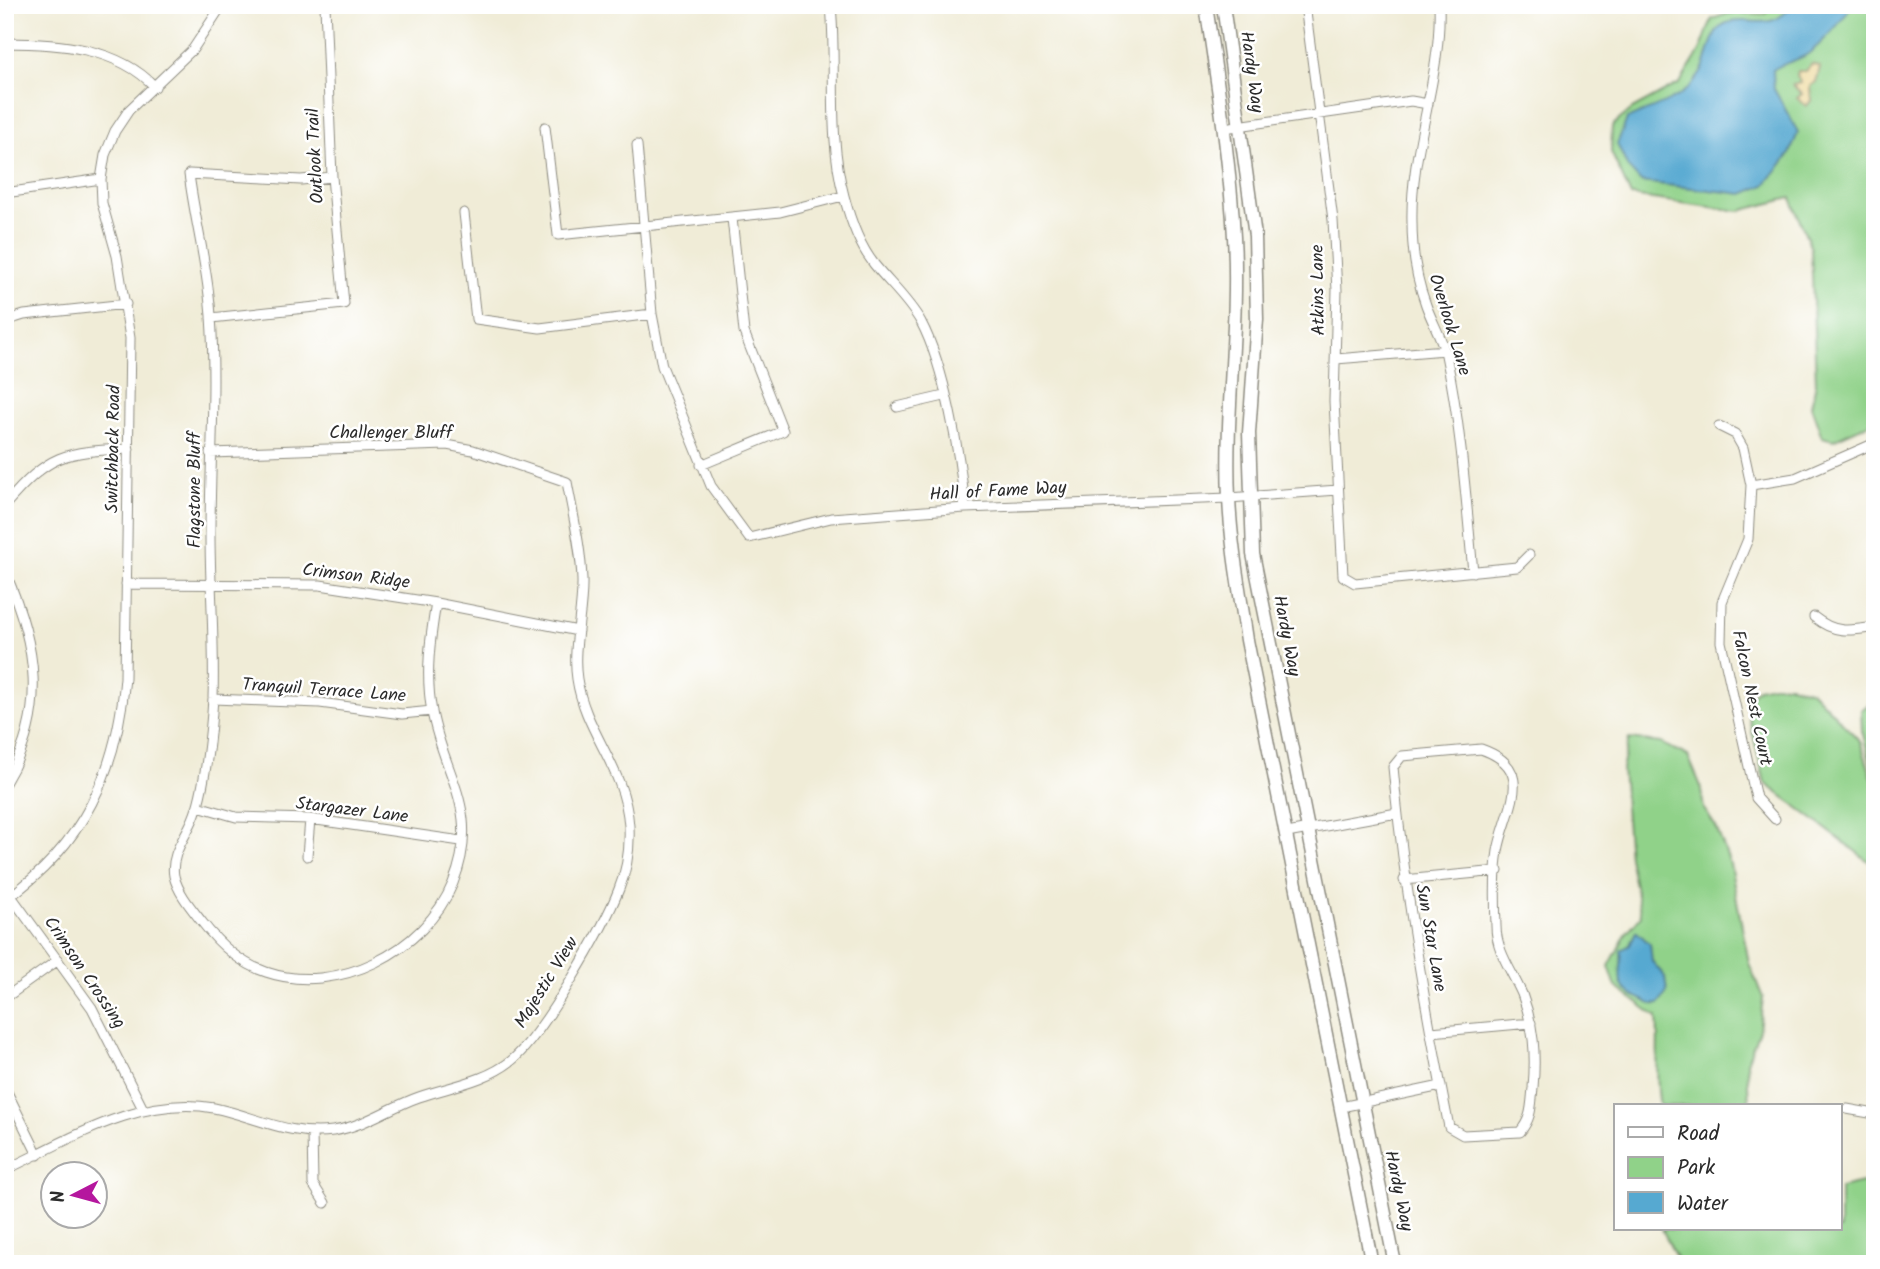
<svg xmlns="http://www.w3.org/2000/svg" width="1880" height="1269" font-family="Kalam,sans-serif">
	<rect width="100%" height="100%" fill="#fff"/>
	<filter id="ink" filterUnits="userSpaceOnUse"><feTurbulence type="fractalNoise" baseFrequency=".0143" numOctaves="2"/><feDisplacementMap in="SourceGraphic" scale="14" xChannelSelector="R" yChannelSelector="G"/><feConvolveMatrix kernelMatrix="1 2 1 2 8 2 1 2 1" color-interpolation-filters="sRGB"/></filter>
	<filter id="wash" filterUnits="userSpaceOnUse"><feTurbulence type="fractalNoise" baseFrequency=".00686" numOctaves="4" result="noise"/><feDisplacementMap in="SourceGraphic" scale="28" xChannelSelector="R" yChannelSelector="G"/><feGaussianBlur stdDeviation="1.57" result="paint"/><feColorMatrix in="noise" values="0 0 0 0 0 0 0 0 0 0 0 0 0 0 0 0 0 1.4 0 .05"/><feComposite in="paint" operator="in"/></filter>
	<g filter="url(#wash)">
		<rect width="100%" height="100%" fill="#f0ecd7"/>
		<!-- green -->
		<path fill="#90d289" stroke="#5e7e5a" stroke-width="2" d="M 1773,5 L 1875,5 L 1875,421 L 1833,440 L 1822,437 L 1811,406 L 1816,383 L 1811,248 L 1791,198 L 1739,211 L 1631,196 L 1611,152 L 1612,126 L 1632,109 L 1680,83 L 1700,51 L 1712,19 L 1730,13 L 1765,14 Z
			M 1772,685 L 1791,685 L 1812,691 L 1860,741 L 1875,787 L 1875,866 L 1765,783 L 1749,719 L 1749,697 L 1758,688 Z
			M 1875,700 L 1875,777 L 1862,731 L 1861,710 Z
			M 1629,739 L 1661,743 L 1688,756 L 1700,784 L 1704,809 L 1716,827 L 1730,864 L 1749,963 L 1763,998 L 1759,1030 L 1747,1062 L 1749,1106 L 1660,1106 C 1654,1077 1660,1047 1657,1017 L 1616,987 L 1609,966 L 1627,932 L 1641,916 L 1629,857 L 1622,769 Z
			M 1875,1180 L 1875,1264 L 1685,1264 L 1678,1262 L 1662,1229 L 1840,1229 L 1840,1188 Z"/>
		<!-- sand -->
		<path fill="#eeda9e" stroke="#8c8264" stroke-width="2" d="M 1812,64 L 1820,67 L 1816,82 L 1810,86 L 1811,101 L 1806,106 L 1797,98 L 1802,94 L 1793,85 L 1801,83 L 1797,76 L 1798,71 L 1806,71 Z"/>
		<!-- water -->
		<path fill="#56a9d1" stroke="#406a7e" stroke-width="2" d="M 1792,5 L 1850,6 C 1847,17 1820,45 1809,53 C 1799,61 1784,62 1773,70 L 1774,89 L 1798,132 L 1790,154 L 1765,185 L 1743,194 L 1641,182 L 1628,168 L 1617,144 L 1627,119 C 1654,106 1683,101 1700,74 C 1709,61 1710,28 1727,23 C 1753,15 1770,34 1792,5 Z
			M 1636,931 L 1650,944 L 1652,961 L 1665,977 L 1667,992 L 1659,1004 C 1650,1005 1649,1003 1643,1000 C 1609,986 1624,976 1621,950 L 1630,945 Z"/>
	</g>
	<g filter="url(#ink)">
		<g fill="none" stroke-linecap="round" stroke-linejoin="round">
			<defs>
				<path id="street" d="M 831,5 C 837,70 827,133 844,196 C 850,219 859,245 874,264 C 890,284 908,299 921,322 C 945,367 960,456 965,508
					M 1305,5 L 1333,220 L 1337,290 L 1334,401 L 1343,576 L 1355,583 L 1517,567 L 1529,555
					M 1439,5 C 1442,79 1410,148 1412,222 C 1412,250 1416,278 1426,305 C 1432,322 1442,338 1446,355 C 1461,426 1466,499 1473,572
					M 5,43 C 57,43 118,47 155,87
					M 545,127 L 558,235 L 780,212 L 843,196
					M 1224,128 L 1411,101 L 1428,104
					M 637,145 L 652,314 L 662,366 L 711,486 L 749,538 L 831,518 L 965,508 L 1229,498 L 1338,490
					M 332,177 L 301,180 L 189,174 C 195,221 208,268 211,316 C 216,388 210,462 210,534 C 210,589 215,644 213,698 C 211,730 205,792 193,819 C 185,838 170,855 174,876 C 178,893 192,909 202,922 C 219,944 239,963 266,972 C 336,996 425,952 453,883 C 482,811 444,776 432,712 C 425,674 430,640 436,603
					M 5,193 L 101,179
					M 464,213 L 476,319 L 540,328 L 652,314
					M 211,318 L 344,304 L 332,177 L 325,5
					M 5,321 L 24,315 L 126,304
					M 1336,359 L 1445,350
					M 897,407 L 944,396
					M 1719,426 L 1735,434 L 1743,448 L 1751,485 L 1748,539 L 1722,602 L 1721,642 L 1756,798 L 1775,819
					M 701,465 L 783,431 L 744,332 L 732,218
					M 1751,485 L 1795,478 L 1875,443
					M 5,505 C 49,454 64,451 129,449
					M 5,572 C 37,645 48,712 5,783
					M 126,584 L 320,585 L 436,603 L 578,631
					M 1814,617 C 1835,634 1849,631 1875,627
					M 213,699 L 320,703 L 402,714 L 432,711
					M 1481,749 C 1539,769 1505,810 1498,851 C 1494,874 1495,902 1496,926 C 1496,951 1512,971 1522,994 C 1534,1026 1536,1054 1533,1088 C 1531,1106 1532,1118 1520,1132 L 1463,1135 L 1449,1127 C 1425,1008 1404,889 1393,767 L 1402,756 Z
					M 198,806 L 236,817 L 310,819 L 461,841
					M 1287,833 L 1397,813
					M 307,856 L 310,819
					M 1404,880 L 1498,871
					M 11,896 L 92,1008 L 143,1109
					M 5,900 C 84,845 117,771 125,678 L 130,338 L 117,256 L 102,203 L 101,179 L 105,155 L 115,131 L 129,110 L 193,49 L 222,5
					M 5,998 L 58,960
					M 1431,1032 L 1531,1023
					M 5,1088 L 38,1155
					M 1341,1107 L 1441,1086
					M 1847,1109 L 1875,1114
					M 312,1132 L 313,1184 L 325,1203
					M 5,1170 C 69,1140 141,1094 214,1108 C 254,1116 290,1137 333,1131 C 365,1126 390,1107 419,1097 C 451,1086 484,1082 511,1061 C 542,1036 604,928 619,889 C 627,870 630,847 629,826 C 625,767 585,733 577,679 C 572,647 583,613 582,580 C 581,547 573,515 567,482 L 473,450 L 447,445 L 210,453"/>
				<path id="secondary" d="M 1206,5 C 1217,82 1230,160 1234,237 C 1239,325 1225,411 1229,498 C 1231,546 1240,593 1247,640 L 1372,1264
					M 1223,5 L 1255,236 L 1257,319 L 1249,433 L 1253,554 L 1395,1264"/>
			</defs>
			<!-- street casing -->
			<use href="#street" stroke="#8e8c81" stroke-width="11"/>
			<!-- secondary casing -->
			<use href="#secondary" stroke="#8e8c81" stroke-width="15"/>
			<!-- street -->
			<use href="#street" stroke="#fff" stroke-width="9"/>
			<!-- secondary -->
			<use href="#secondary" stroke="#fff" stroke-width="12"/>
		</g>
	</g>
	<g text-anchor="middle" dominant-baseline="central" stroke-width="5" stroke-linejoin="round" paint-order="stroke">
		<!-- street labels -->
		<g font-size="18" fill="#2b2b2b" stroke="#fff">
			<text transform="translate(1251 72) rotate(82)">Hardy Way</text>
			<text transform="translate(316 156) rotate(-93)">Outlook Trail</text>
			<text transform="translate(1319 290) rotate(-91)">Atkins Lane</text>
			<text transform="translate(1449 325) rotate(73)">Overlook Lane</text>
			<text x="391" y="433">Challenger Bluff</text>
			<text transform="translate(114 449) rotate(-89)">Switchback Road</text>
			<text transform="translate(195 490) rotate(-90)">Flagstone Bluff</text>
			<text transform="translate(998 492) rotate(-3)">Hall of Fame Way</text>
			<text transform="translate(356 577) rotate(7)">Crimson Ridge</text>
			<text transform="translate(1286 636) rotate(79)">Hardy Way</text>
			<text transform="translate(324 691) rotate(4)">Tranquil Terrace Lane</text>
			<text transform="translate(1751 698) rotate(78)">Falcon Nest Court</text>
			<text transform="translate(352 811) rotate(7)">Stargazer Lane</text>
			<text transform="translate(1430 938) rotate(80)">Sun Star Lane</text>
			<text transform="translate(84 973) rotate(56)">Crimson Crossing</text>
			<text transform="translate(547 983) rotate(-58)">Majestic View</text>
			<text transform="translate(1398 1191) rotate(78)">Hardy Way</text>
		</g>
	</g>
	<!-- margin -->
	<rect width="1880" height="1269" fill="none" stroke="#fff" stroke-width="28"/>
	<!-- legend -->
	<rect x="1614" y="1104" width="228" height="126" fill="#ffffff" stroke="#aaaaaa" stroke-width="2"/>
	<rect x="1628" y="1127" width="35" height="10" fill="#ffffff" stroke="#aaaaaa" stroke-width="2"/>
	<text x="1677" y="1140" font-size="21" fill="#2b2b2b">Road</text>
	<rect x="1628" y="1157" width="35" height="21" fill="#90d289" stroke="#aaaaaa" stroke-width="2"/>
	<text x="1677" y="1174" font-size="21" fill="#2b2b2b">Park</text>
	<rect x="1628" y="1192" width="35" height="21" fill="#56a9d1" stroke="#aaaaaa" stroke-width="2"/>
	<text x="1677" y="1210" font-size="21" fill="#2b2b2b">Water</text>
	<!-- north arrow -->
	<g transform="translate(74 1195) rotate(264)"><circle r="33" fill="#ffffff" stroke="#aaaaaa" stroke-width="2"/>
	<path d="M0-5L12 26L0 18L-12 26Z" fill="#b5179e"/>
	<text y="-10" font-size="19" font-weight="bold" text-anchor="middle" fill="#2b2b2b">N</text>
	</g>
</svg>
